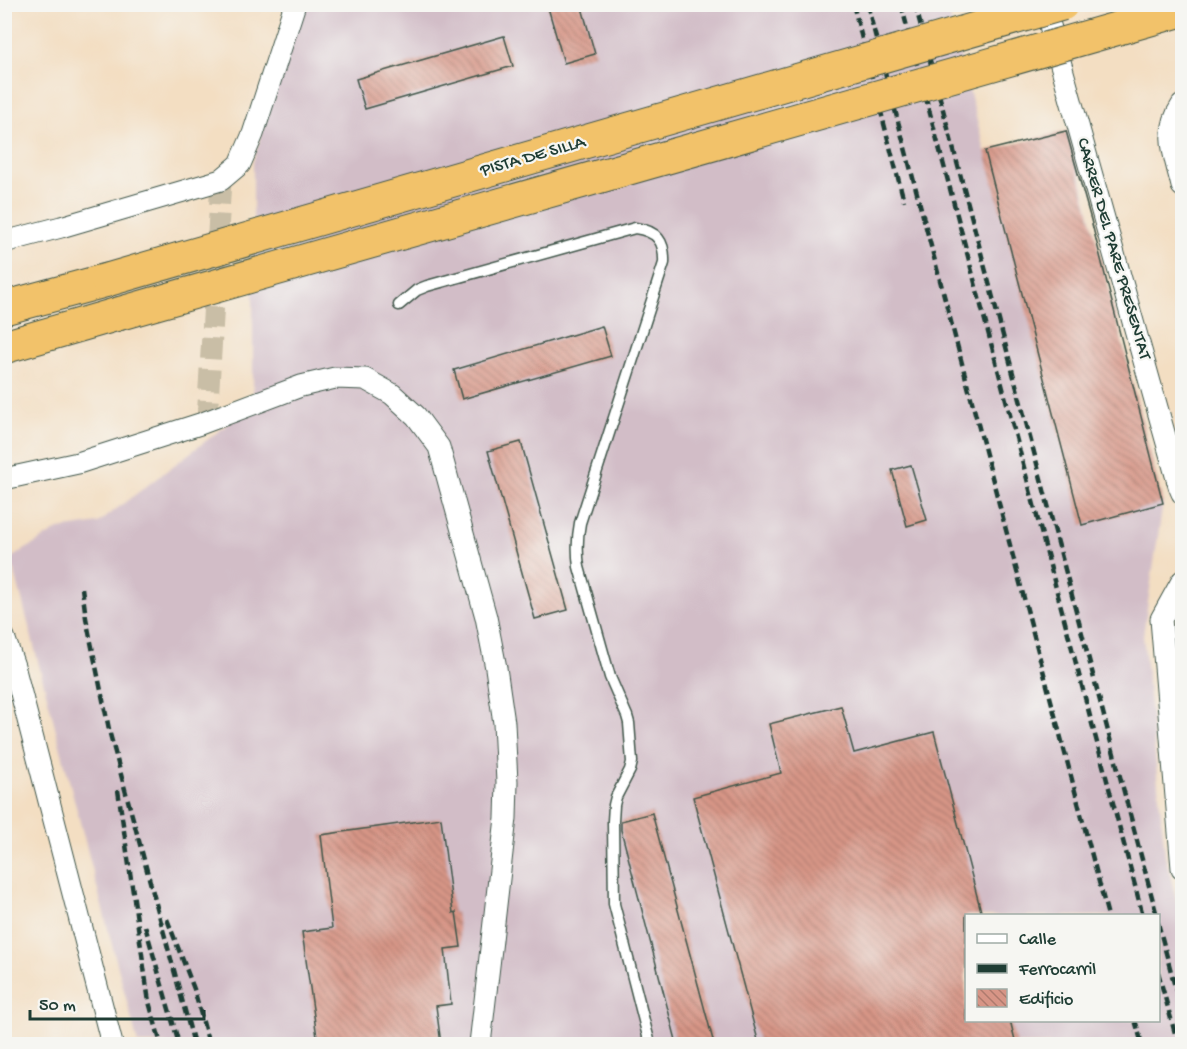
<svg xmlns="http://www.w3.org/2000/svg" width="1187" height="1049" font-family="'Gochi Hand',sans-serif">
	<defs>
		<pattern id="building-back-hatch" width="6" height="6" patternUnits="userSpaceOnUse" patternTransform="scale(1.5)"><rect width="6" height="6" fill="#d79586"/><path d="M-1 5l2 2M0 0l6 6M5-1l2 2" fill="none" stroke="#ae7b6e"/></pattern>
	</defs>
	<rect width="100%" height="100%" fill="#f6f6f2"/>
	<filter id="ink" filterUnits="userSpaceOnUse"><feTurbulence type="fractalNoise" baseFrequency=".0167" numOctaves="2"/><feDisplacementMap in="SourceGraphic" scale="12" xChannelSelector="R" yChannelSelector="G"/><feConvolveMatrix kernelMatrix="1 2 1 2 8 2 1 2 1" color-interpolation-filters="sRGB"/></filter>
	<filter id="wash" filterUnits="userSpaceOnUse"><feTurbulence type="fractalNoise" baseFrequency=".008" numOctaves="4" result="noise"/><feDisplacementMap in="SourceGraphic" scale="24" xChannelSelector="R" yChannelSelector="G"/><feGaussianBlur stdDeviation="1.35" result="paint"/><feColorMatrix in="noise" values="0 0 0 0 0 0 0 0 0 0 0 0 0 0 0 0 0 1.4 0 .05"/><feComposite in="paint" operator="in"/></filter>
	<g filter="url(#wash)">
		<rect width="100%" height="100%" fill="#f3dec2"/>
		<!-- industrial -->
		<path fill="#d2bdc7" fill-rule="evenodd" d="M 300,5 L 947,5 L 985,151 L 1069,131 L 1163,503 L 1143,635 L 1165,855 L 1182,923 L 1182,1044 L 138,1044 L 11,558 L 59,529 L 98,523 L 253,405 L 253,162 ZM 966,916 L 1158,916 L 1158,1020 L 966,1020 Z"/>
		<g id="blocks">
			<!-- building -->
			<path fill="url(#building-back-hatch)" d="M 547,4 L 581,4 L 595,54 L 564,63 Z
				M 504,36 L 513,66 L 365,109 L 356,79 Z
				M 1066,131 L 1091,220 L 1163,503 L 1082,525 L 985,151 Z
				M 602,326 L 611,356 L 462,399 L 454,370 Z
				M 521,442 L 568,610 L 535,619 L 488,451 Z
				M 911,465 L 927,520 L 907,526 L 892,470 Z
				M 841,706 L 854,753 L 934,732 L 982,915 L 966,915 L 966,1020 L 1010,1020 L 1016,1044 L 759,1044 L 693,797 L 781,773 L 769,724 Z
				M 652,813 L 714,1044 L 677,1044 L 621,830 L 621,821 Z
				M 441,818 L 453,913 L 456,912 L 461,947 L 445,949 L 451,1004 L 436,1006 L 441,1044 L 318,1044 L 302,932 L 332,928 L 321,835 Z"/>
		</g>
	</g>
	<g filter="url(#ink)">
		<use href="#blocks" fill-opacity="0" stroke="#3f5549" stroke-width="1.5"/>
		<g fill="none" stroke-linecap="round" stroke-linejoin="round">
			<!-- minor-tunnel -->
			<path stroke="#c9bea6" stroke-width="21" stroke-dasharray="21 10" stroke-linecap="butt" d="M 207,421 L 221,180"/>
			<defs>
				<path id="service" d="M 399,305 L 417,290 L 427,286 L 635,228 C 657,231 665,241 664,263 L 580,523 C 577,538 577,552 579,567 L 610,677 L 627,716 L 629,723 L 632,762 L 630,770 L 616,797 L 614,805 L 613,821 L 614,904 L 650,1044"/>
				<path id="minor" d="M 1044,4 L 1179,486 L 1182,493
					M 1182,105 C 1163,133 1175,156 1182,186
					M 4,242 L 61,227 L 221,180 L 240,164 L 253,134 L 295,4
					M 4,479 L 78,463 L 200,424 L 301,386 L 335,378 L 365,379 L 392,394 L 416,416 L 439,447 L 486,617 L 496,668 L 504,723 L 507,782 L 506,818 L 480,1044
					M 1182,581 L 1161,619 L 1182,868
					M 4,637 L 14,666 L 112,1044"/>
				<path id="trunk" d="M 4,308 L 107,280
					M 4,347 L 118,314"/>
			</defs>
			<!-- service casing -->
			<use href="#service" stroke="#3f5549" stroke-width="13"/>
			<!-- minor casing -->
			<use href="#minor" stroke="#3f5549" stroke-width="23"/>
			<!-- trunk casing -->
			<use href="#trunk" stroke="#3f5549" stroke-width="35"/>
			<!-- service -->
			<use href="#service" stroke="#fff" stroke-width="10"/>
			<!-- minor -->
			<use href="#minor" stroke="#fff" stroke-width="21"/>
			<!-- trunk -->
			<use href="#trunk" stroke="#f2c26a" stroke-width="33"/>
			<!-- rail -->
			<path stroke="#1f3d34" stroke-width="4.5" stroke-dasharray="9 4.5" stroke-linecap="butt" d="M 853,4 L 904,201
				M 867,4 L 1108,916
				M 901,4 L 1143,916
				M 915,4 L 1157,916
				M 82,588 L 86,618 L 110,734 L 194,1044
				M 118,790 L 149,1002 L 161,1044
				M 167,919 L 194,989 L 209,1044
				M 1158,923 L 1182,1013
				M 145,926 L 179,1044
				M 1158,972 L 1178,1044
				M 1135,1020 L 1142,1044"/>
			<defs>
				<path id="trunk-bridge" d="M 107,280 L 1062,4
					M 118,314 L 1182,10"/>
			</defs>
			<!-- trunk-bridge casing -->
			<use href="#trunk-bridge" stroke="#3f5549" stroke-width="35" stroke-linecap="butt"/>
			<!-- trunk-bridge -->
			<use href="#trunk-bridge" stroke="#f2c26a" stroke-width="33"/>
		</g>
	</g>
	<g text-anchor="middle" dominant-baseline="central" stroke-width="4.5" stroke-linejoin="round" paint-order="stroke">
		<!-- street labels -->
		<g font-size="18" fill="#1f3d34" stroke="#f6f6f2">
			<text transform="translate(533 157) rotate(-16)">PISTA DE SILLA</text>
			<text transform="translate(1113 249) rotate(74)">CARRER DEL PARE PRESENTAT</text>
		</g>
	</g>
	<!-- margin -->
	<rect width="1187" height="1049" fill="none" stroke="#f6f6f2" stroke-width="24"/>
	<!-- legend -->
	<rect x="965" y="914" width="195" height="108" fill="#f6f6f2" stroke="#a0aca6" stroke-width="1.5"/>
	<rect x="977" y="934" width="30" height="9" fill="#ffffff" stroke="#a0aca6" stroke-width="1.5"/>
	<text x="1019" y="944" font-size="18" fill="#1f3d34">Calle</text>
	<rect x="977" y="964" width="30" height="9" fill="#1f3d34" stroke="#a0aca6" stroke-width="1.5"/>
	<text x="1019" y="974" font-size="18" fill="#1f3d34">Ferrocarril</text>
	<rect x="977" y="989" width="30" height="18" fill="url(#building-back-hatch)" stroke="#a0aca6" stroke-width="1.5"/>
	<text x="1019" y="1004" font-size="18" fill="#1f3d34">Edificio</text>
	<!-- scale -->
	<path d="M30 1010v9h174v-9" fill="none" stroke="#1f3d34" stroke-width="3"/>
	<text x="39" y="1010" font-size="18" fill="#1f3d34" stroke="#f6f6f2" stroke-width="4.5" paint-order="stroke">50 m</text>
</svg>
